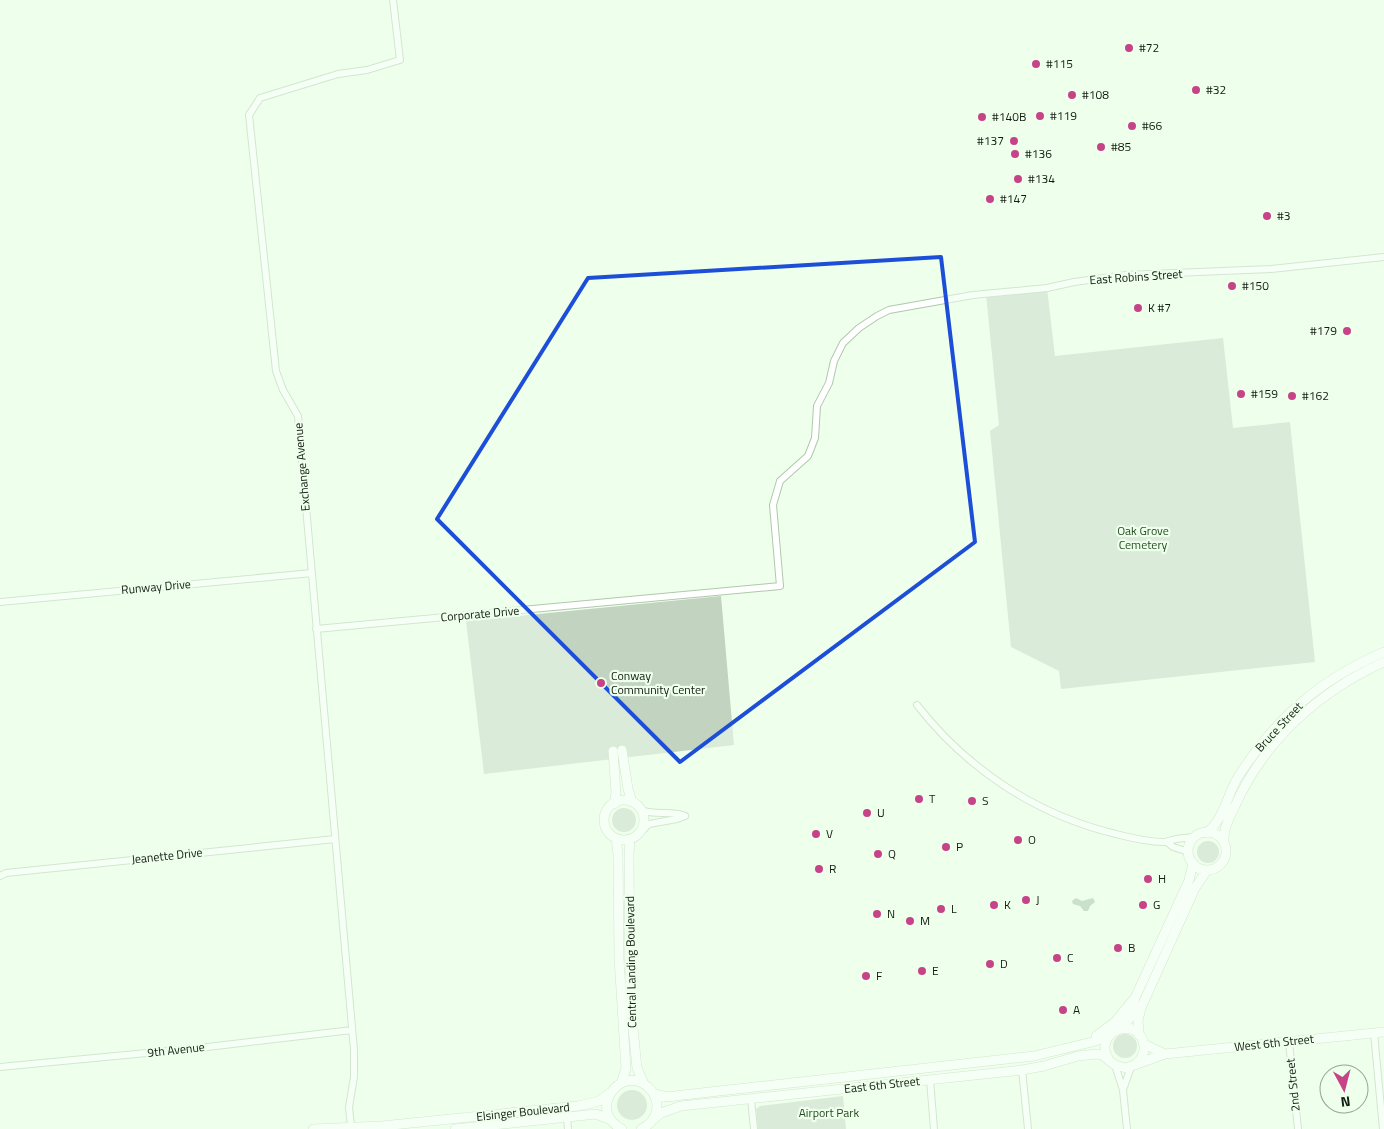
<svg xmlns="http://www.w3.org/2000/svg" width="1384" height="1129" font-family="'Titillium Web',sans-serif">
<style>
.green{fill:#c2d3c0}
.water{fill:#9fba9c}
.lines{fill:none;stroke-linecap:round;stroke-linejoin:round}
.street-casing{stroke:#afc9ac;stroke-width:8}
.secondary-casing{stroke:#afc9ac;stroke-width:10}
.street{stroke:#fff;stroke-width:6}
.secondary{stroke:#fff;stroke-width:9}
.marked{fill:none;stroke:#1d4ed8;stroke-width:4;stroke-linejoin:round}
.poi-dot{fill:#c74387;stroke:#eeffec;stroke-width:2}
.labels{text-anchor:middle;stroke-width:4.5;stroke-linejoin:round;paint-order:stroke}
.poi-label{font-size:12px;fill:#131c12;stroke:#eeffec;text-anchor:start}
.street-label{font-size:12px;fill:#131c12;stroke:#eeffec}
.park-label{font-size:12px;fill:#254c22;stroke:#eeffec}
</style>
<rect width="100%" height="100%" fill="#eeffec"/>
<path class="green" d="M1047,288l8,68 168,-18 10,90 57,-6 25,240 -254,27 -2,-18 -48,-24 -21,-216 9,-6 -13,-131z
M721,596l13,149 -250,29 -18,-153z
M612 820a12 12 0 1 1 24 0a12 12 0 1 1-24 0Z
M1197 852a11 11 0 1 1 22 0a11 11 0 1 1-22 0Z
M1113 1046a12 12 0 1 1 24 0a12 12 0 1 1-24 0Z
M617 1105a15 15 0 1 1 30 0a15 15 0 1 1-30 0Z
M843,1096l3,33h-88l-2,-20 4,-3z"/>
<path class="water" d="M1076,898l6,3 11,-3 2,4 -5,4 -2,5h-4l-4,-5 -7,-2 -1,-3z"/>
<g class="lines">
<defs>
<path id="street" d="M0,602l312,-29
M316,629l464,-43 -7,-81 7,-24 28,-25 7,-18 2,-32 12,-23 5,-22 9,-18 16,-15 18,-12 12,-6 84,-15 74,-7 27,-6 52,-7 145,-6 113,-12
M917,705c50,64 119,110 199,129 15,4 33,8 49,8 5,-1 2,-1 7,-2 7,-2 16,-2 23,-3
M641,810c15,6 30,0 44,6
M640,833l9,-9 28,-5 8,-3
M1167,842l6,5 16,5
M0,876l6,-3 329,-34
M1374,1033l9,96
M1289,1042l9,87
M1115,1065l8,25 4,39
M0,1067l199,-19 153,-18
M1022,1070l6,59
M930,1080l4,49
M1124,1087l7,-20
M751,1099l3,30
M567,1117l1,12
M351,1127l-2,-20 5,-30v-27l-56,-634 -15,-26 -7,-19 -27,-256 11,-17 78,-24 29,-4 33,-10 -7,-60"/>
<path id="secondary" d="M622,750l6,39 4,13
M613,751l3,42 -2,11
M604 820a20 20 0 1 1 40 0a20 20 0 1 1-40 0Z
M1188 851a19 19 0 1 1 38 0a19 19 0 1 1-38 0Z
M1206,833c18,-13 21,-38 32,-56 38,-59 81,-97 146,-125
M616,838l2,17 1,103 7,111 -5,14
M630,839l-1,16 1,143 7,70 7,16
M1224,842c-1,-13 5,-24 11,-36 29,-65 84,-115 149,-144
M1120,1029l10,-11 5,-20 54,-118 4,-17
M1139,1035l-1,-15 3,-12 54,-120 12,-18
M1096,1036l19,-14 18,-22
M1144,1044l21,10
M1109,1060c-18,-29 30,-46 35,-15 1,7 -2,13 -7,18
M654,1094l14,3 15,-2 351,-39 62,-15 16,-8
M654,1119l7,-6 20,-7 341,-36 22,-4 34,-10 19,-2 5,1 13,10 11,3 39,-14 219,-22
M313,1129l69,-3 196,-20 21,-5 11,-8
M455,1129l141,-15 15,6
M622,1129c-36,-18 -1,-66 26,-42 6,5 9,13 9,21 -1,10 -7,17 -16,21"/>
</defs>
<use href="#street" class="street-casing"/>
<use href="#secondary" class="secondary-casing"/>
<use href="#street" class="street"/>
<use href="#secondary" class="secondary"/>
</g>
<path d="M0 0H1384V1129H0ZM941,257l34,285 -295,220 -243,-243 151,-241z" fill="#eeffec" fill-opacity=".55" fill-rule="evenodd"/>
<path class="marked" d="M941,257l34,285 -295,220 -243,-243 151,-241z"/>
<g class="poi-dot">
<circle cx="1129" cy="48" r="5"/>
<circle cx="1036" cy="64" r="5"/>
<circle cx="1196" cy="90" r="5"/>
<circle cx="1072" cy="95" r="5"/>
<circle cx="1040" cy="116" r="5"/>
<circle cx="982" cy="117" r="5"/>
<circle cx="1132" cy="126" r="5"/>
<circle cx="1014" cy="141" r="5"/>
<circle cx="1101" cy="147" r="5"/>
<circle cx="1015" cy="154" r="5"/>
<circle cx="1018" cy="179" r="5"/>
<circle cx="990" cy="199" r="5"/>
<circle cx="1267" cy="216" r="5"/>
<circle cx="1232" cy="286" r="5"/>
<circle cx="1138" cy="308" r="5"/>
<circle cx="1347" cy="331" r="5"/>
<circle cx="1241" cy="394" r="5"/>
<circle cx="1292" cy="396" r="5"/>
<circle cx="601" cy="683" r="5"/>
<circle cx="919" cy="799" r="5"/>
<circle cx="972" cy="801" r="5"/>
<circle cx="867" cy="813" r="5"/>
<circle cx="816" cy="834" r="5"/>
<circle cx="1018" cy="840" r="5"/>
<circle cx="946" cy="847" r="5"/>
<circle cx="878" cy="854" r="5"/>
<circle cx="819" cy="869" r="5"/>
<circle cx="1148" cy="879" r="5"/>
<circle cx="1026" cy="900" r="5"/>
<circle cx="994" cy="905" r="5"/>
<circle cx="1143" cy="905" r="5"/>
<circle cx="941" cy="909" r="5"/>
<circle cx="877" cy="914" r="5"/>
<circle cx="910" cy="921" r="5"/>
<circle cx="1118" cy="948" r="5"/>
<circle cx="1057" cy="958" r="5"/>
<circle cx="990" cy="964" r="5"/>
<circle cx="922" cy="971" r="5"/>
<circle cx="866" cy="976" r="5"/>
<circle cx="1063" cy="1010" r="5"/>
</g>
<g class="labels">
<g class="poi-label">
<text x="1139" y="52">#72</text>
<text x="1046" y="68">#115</text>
<text x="1206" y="94">#32</text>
<text x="1082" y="99">#108</text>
<text x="1050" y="120">#119</text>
<text x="992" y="121">#140B</text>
<text x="1142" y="130">#66</text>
<text x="1004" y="145" text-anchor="end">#137</text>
<text x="1111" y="151">#85</text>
<text x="1025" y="158">#136</text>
<text x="1028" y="183">#134</text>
<text x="1000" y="203">#147</text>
<text x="1277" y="220">#3</text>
<text x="1242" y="290">#150</text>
<text x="1148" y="312">K #7</text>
<text x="1337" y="335" text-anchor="end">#179</text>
<text x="1251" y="398">#159</text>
<text x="1302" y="400">#162</text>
<text x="611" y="680">Conway<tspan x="611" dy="14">Community Center</tspan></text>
<text x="929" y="803">T</text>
<text x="982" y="805">S</text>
<text x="877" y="817">U</text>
<text x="826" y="838">V</text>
<text x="1028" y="844">O</text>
<text x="956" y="851">P</text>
<text x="888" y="858">Q</text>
<text x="829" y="873">R</text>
<text x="1158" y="883">H</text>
<text x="1036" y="904">J</text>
<text x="1004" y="909">K</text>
<text x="1153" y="909">G</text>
<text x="951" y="913">L</text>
<text x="887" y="918">N</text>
<text x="920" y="925">M</text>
<text x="1128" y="952">B</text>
<text x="1067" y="962">C</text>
<text x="1000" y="968">D</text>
<text x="932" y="975">E</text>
<text x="876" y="980">F</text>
<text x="1073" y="1014">A</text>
</g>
<g class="street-label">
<text transform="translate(1136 277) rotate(-4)" y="4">East Robins Street</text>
<text transform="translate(302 467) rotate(-95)" y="4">Exchange Avenue</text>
<text transform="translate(156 587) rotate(-5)" y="4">Runway Drive</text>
<text transform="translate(480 614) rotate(-5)" y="4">Corporate Drive</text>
<text transform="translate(1279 727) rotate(-47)" y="4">Bruce Street</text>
<text transform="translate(167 856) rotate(-6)" y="4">Jeanette Drive</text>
<text transform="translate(631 962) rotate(-91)" y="4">Central Landing Boulevard</text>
<text transform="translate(1274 1043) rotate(-6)" y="4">West 6th Street</text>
<text transform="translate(176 1050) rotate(-6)" y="4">9th Avenue</text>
<text transform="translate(882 1085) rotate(-6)" y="4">East 6th Street</text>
<text transform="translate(1293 1085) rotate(-96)" y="4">2nd Street</text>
<text transform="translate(523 1112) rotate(-6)" y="4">Elsinger Boulevard</text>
</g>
<g class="park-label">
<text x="1143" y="535">Oak Grove<tspan x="1143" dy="14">Cemetery</tspan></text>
<text x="829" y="1117">Airport Park</text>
</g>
</g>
<g transform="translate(1344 1089) rotate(173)"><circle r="24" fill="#eeffec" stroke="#96a495"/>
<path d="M0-4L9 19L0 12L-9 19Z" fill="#c74387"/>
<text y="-8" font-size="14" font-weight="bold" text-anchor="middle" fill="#131c12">N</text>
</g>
</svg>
